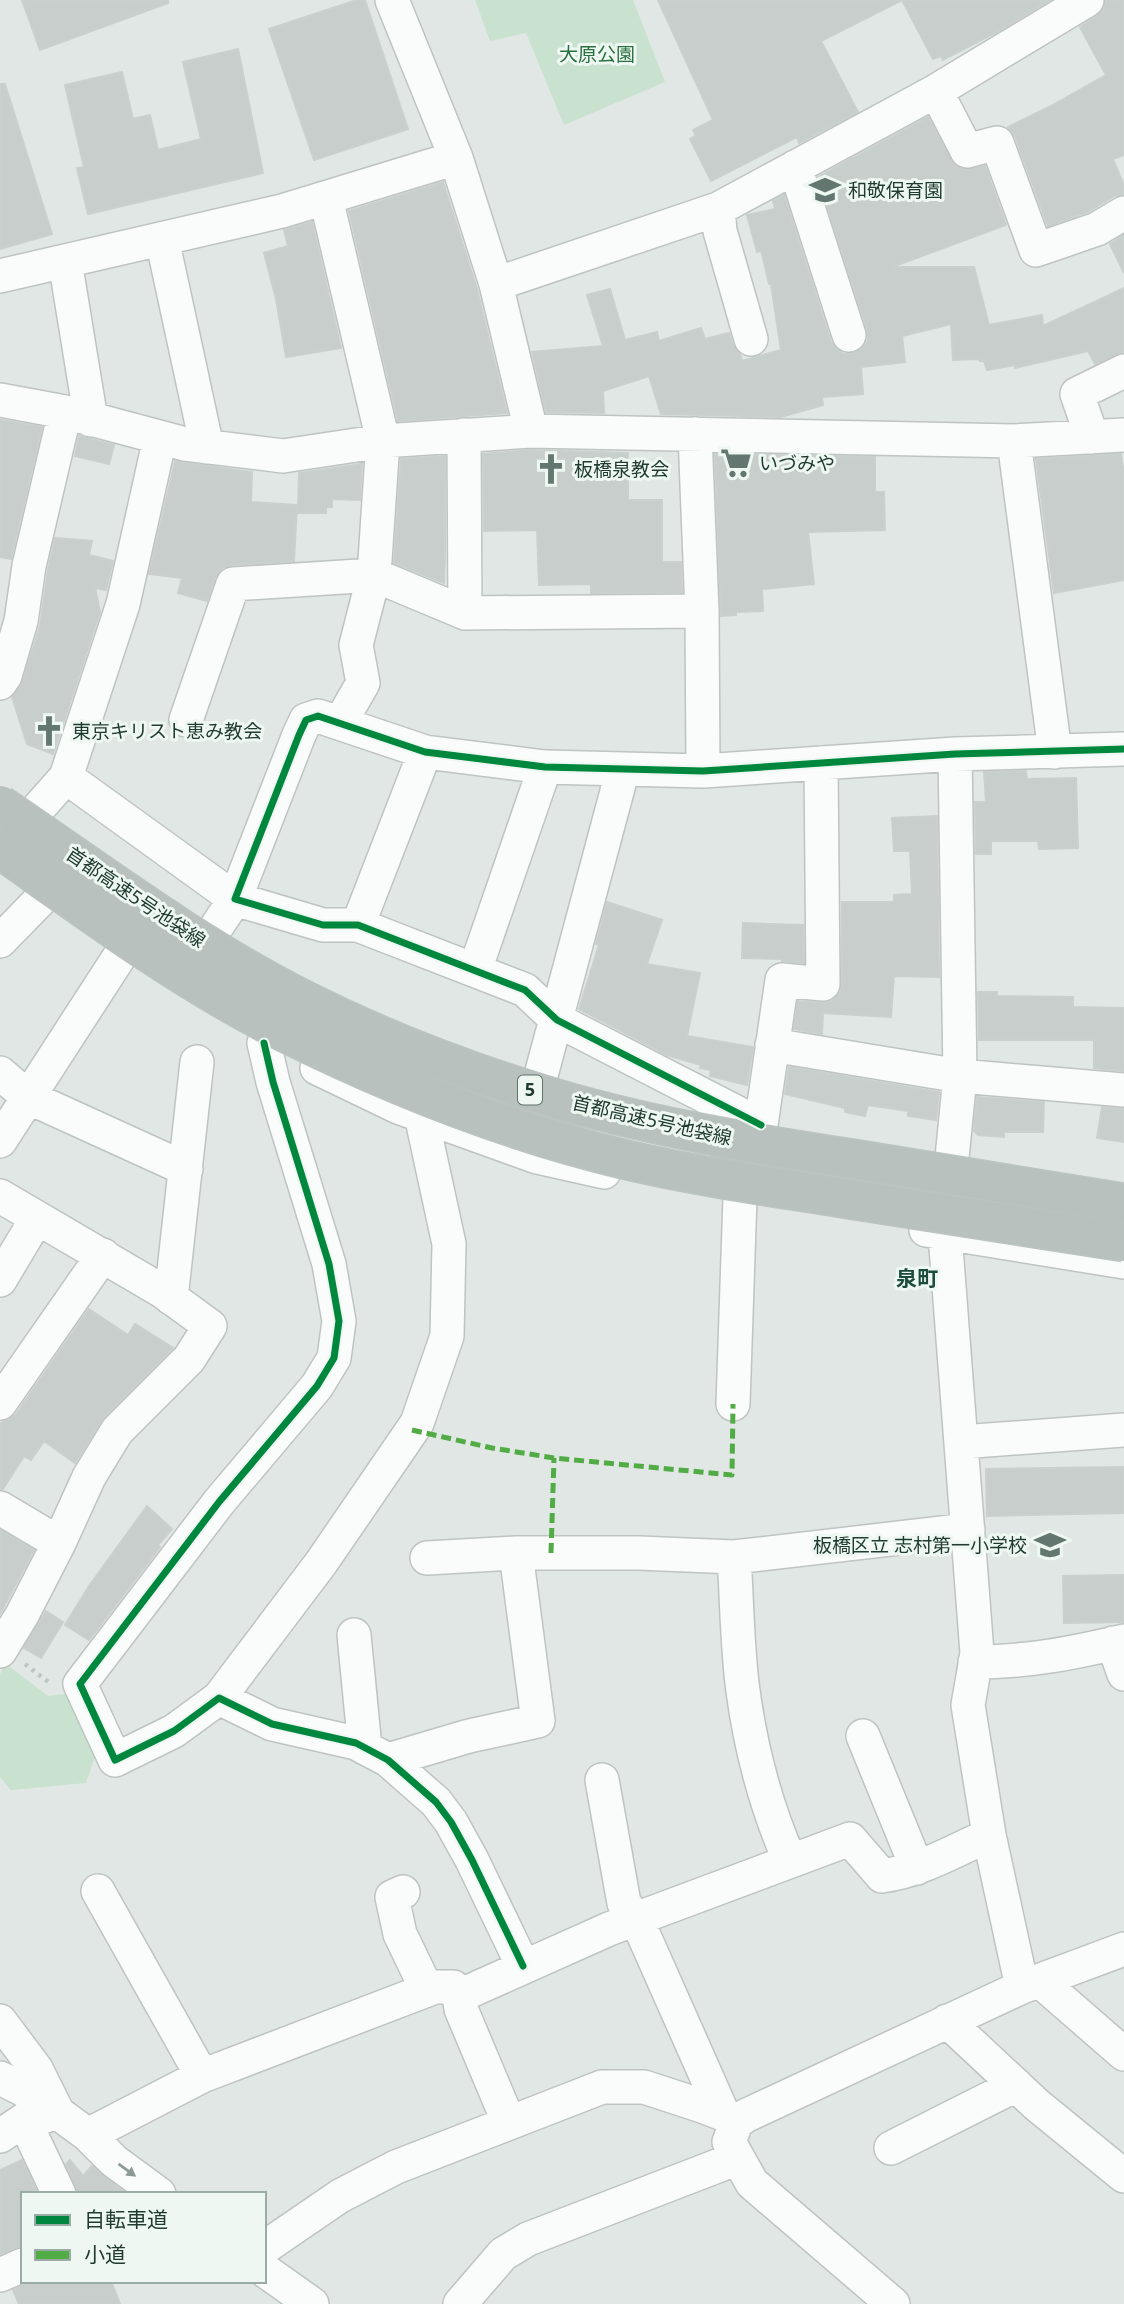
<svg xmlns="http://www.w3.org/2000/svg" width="1124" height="2304" font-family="'Noto Sans','Noto Sans JP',sans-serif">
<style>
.green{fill:#c9e1cf}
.building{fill:#c8cecb;stroke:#c9d0cd;stroke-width:2}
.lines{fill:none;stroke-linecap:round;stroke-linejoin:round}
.minor-casing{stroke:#bec4c1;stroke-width:36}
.path{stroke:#bfc7c5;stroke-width:4.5;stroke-dasharray:3.5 5;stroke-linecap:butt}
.minor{stroke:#fafbfb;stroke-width:33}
.highway-bridge-casing{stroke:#bbc4c1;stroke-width:41;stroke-linecap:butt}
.highway-bridge{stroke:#b9c1bf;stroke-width:38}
.quiet{stroke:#52ac45;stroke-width:5;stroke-dasharray:10 5;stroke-linecap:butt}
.cycleway-casing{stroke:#eef7f2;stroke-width:11}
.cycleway{stroke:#00873e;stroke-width:7}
.oneway{fill:#8c9a96}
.labels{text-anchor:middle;stroke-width:6;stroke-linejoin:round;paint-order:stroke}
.shield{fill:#eef7f2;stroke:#5d736b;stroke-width:2}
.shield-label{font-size:18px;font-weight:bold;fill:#1f3a31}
.park-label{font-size:19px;fill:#297141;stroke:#eef7f2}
.poi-label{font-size:19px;fill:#1f3a31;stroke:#eef7f2;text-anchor:start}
.street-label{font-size:19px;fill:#1f3a31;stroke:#eef7f2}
.neighbourhood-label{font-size:21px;font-weight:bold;fill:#1b4c3d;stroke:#eef7f2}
</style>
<rect width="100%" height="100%" fill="#e1e7e4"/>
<path class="green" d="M475,0h158l32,82 -101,43 -38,-92 -36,8z
M6,1664l42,32 25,-3 25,54 -12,36 -75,7 -11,-13v-103z"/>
<path class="building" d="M22,0h146v3l-128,47z
M357,0h8l43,129 -94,31 -45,-131z
M658,0h244l-81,41 37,71 -59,31 -2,-6 -86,44 -21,-42 6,-3 -3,-6 20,-10z
M902,0h148l-53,32 -54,28 -2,-4 -8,3z
M1106,0h18v155l-11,4 11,27v8l-10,2 -25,15 -41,15 -33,-90 -7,-9 43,-21 55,-31 -26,-48 17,-11 7,-7z
M238,49l25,124 -175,41 -11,-46 7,-1 -19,-82 57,-13 11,47 17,-4 8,35 43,-11 -18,-77z
M0,84h5l47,150 -52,15z
M928,117l27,49 9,4 21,-4 21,59 -114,42h82l15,58 53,-10 1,11 81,-38v64l-29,12 -7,-13 -73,17v-3l-28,5 -3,-9h-4l-1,-2 -26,1 -2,-36 -49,12 3,26 -44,5 2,27 -41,3 1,8 -42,12 -120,-3 -12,-38 -46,15 1,22 -58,-1 -14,-60 71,-6 -16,-51 23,-6 15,51 32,-8 2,9 42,-13 4,11 24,-6 4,12 7,9 2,7 39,-11 -10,-66h-2l-8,-34 -4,2 -10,-37 28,-6 -2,-8 11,-6 47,147 5,7 8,5 10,-1 9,-5 5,-8 -1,-11 -49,-152z
M443,182l34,107 30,124 -109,8 -49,-210z
M312,222l29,126 -55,9 -10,-58 -12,-46 24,-7 -4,-16z
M1124,235v38l-14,-29z
M1,420l41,7 -31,132 -11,-2z
M79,436l35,9 -5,19 -34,-8z
M531,450l97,3v47h34v62h19l1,30 -91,1v-9l-52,1 -2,-55 -53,1 -1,-77z
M715,454l160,3v35h9l1,38 -77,2 6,52 -52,5 1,22 -27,1v3l-15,1z
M1121,454l3,20v106l-70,13 -18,-134z
M445,456v98l-1,29 -50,-20 7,-104z
M175,461l77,11 -1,30 46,3 -3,56 -62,4 -10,3 -7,10 -8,23 -29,-8 4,-15 -33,-4z
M362,464l-2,36 -28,-1v8h-6v6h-28l1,-40z
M55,538l37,3 -3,14 24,6 -7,29 -11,-2 5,24 -47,142 -26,-10 -15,-47 11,-16 17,-55 8,-56z
M1026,771l1,8 49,-1 2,70 -39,1 -1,-8h-47v13h-15l-1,-52h11l-2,-30z
M937,816l2,161 -45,-1 -3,41 -68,-4 -1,21 -28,-5 4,-28 24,2 10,-2 8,-8 2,-9v-82h52v-7l18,-1 -2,-43h-16l-2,-33z
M607,902l55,18 -15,44 53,9 -13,63 66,11 -6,38 -37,-9 1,-6 -11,-2 1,-3 -34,-10 -88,-46 20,-64 -3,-1z
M743,923l60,2 1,38 -22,-2v-2l-40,-1z
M978,992h19v4l76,1v10l51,1v63l-30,-3v-28h-115z
M789,1067l150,25 -3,28 -28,-4v-5l-40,-6 -3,11 -20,-4v-4l-60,-14z
M977,1097l67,5 -1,30h-39v5l-26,-2 -4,-4z
M1102,1107l22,2v33l-27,-4z
M89,1309l39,26 7,-11 38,24 -70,70 -28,45 -31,-22 -13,19 -7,-4 -21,33h-3v-65l16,-10z
M1124,1467v46l-137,3 -1,-47z
M147,1506l25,23 -14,16 2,2 -71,93 -24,-15 24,-39z
M0,1530l34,20 -34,64z
M1124,1575v47l-60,1 -1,-47z
M46,1611l17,11 -22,36 -17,-10z
M22,2160l16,34h-15v52l-23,8v-84z
M70,2160l13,16 9,-10 34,28h-48l-12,-30z
M33,2281h78l9,23h-101l-6,-14z"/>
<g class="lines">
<defs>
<path id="minor" d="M392,0l64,158 40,126 35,147
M936,91l31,60 30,-8 39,107 61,-21 27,-16
M795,167l54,168
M326,198l57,243 -9,134 -18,70 7,38 -23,40
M718,209l2,22 31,108
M162,239l45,208
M65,261l26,159
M0,276l282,-65 174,-53
M496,284l222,-75 218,-118 151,-91
M0,400l65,12 120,32 98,12 100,-15 148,-10 483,10 110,-6
M695,434l7,177 1,160
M464,435l1,178
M1092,437l-15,-43 47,-23
M1014,441l41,311
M0,683l5,-7 16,-55 8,-55 36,-154
M186,720l47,-136 141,-9 91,38 237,-2
M955,754l5,322 -8,82 -10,37 35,458 -9,52 21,130 33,152
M821,763l2,221 -41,-4 -21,145 -204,-105 -32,-30 -167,-65h-35l-88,-26 64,-164 7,-15 12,-4 107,36 120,15 158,4 252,-17 169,-5
M66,777l169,122 -20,30
M35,812l31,-35 57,-173 37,-166
M358,925l67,-173
M0,941l45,-46
M475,970l70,-203
M264,1043l9,39 56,182 10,57 -5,37 -17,28 -98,116 -139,182 35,76 59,-29 45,-33 102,-135 96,-140 30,-87 2,-92 -28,-129
M772,1045l188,31 164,14
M317,1068l81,39 139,50 67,15
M0,1073l28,24 158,72
M540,1079l83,-310
M0,1141l123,-190
M0,1196l162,95 48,35 -21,33 -72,72 -28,46 -30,66 -37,72 -22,36
M926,1230l198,32
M0,1280l37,-62
M171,1298l26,-236
M0,1403l103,-148
M733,1404l7,-207
M961,1442l163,-12
M0,1508l59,35
M734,1557c3,44 3,90 9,134 8,59 23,116 47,170
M427,1558l89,-5h123l95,4 234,-27
M354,1635l11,113
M1113,1643l11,31
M975,1662c54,0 97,-9 149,-21
M219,1698l53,26 84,19 32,17 48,42 15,20 21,38 51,106
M863,1736l54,132
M388,1760l81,-24 69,-15 -22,-168
M602,1780l22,123 13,17 86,194
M98,1891l104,185
M403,1892l-11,5 8,37 27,56
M1040,1981l84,73
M459,1996l2,13 48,114
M0,2021l36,48 21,42
M947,2021l90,84 87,71
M0,2078l22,11 36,24 30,22 26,26 45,33
M24,2120l35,74
M88,2135l114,-59 233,-89h18l6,9 150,-67 241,-90 32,37c38,-5 72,-25 107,-41
M0,2136l24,-16 22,-4
M891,2148l125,-63
M264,2248l76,-52 56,-29 206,-80h42l58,19 21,8 13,9
M264,2270l48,34
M0,2275l23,-10
M460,2304l43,-50 25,-15 210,-81
M893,2304l-141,-121 -23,-41 7,-19 9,-7 277,-129 102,-38"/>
</defs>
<use href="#minor" class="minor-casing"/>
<path class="path" d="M25,1664l26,20"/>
<use href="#minor" class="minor"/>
<defs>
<path id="highway-bridge" d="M0,805c99,67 195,140 302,194 77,39 160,71 242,96 101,31 206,48 310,64 90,14 180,29 270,44
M0,849c91,64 181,131 280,181 108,54 229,102 347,130 73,17 147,27 221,39 92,14 184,29 276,43"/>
</defs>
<use href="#highway-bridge" class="highway-bridge-casing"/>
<use href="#highway-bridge" class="highway-bridge"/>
<path class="quiet" d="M412,1430l80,18 62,10 178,17 1,-71
M551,1553l3,-95"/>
<defs>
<path id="cycleway" d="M264,1043l9,39 56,182 10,57 -5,37 -17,28 -98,116 -139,182 35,76 59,-29 45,-33 53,26 84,19 32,17 48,42 15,20 21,38 51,106
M761,1125l-204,-105 -32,-30 -167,-65h-35l-88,-26 64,-164 7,-15 12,-4 107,36 120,15 158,4 252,-17 169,-5"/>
</defs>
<use href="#cycleway" class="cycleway-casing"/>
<use href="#cycleway" class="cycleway"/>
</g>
<defs><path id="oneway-solid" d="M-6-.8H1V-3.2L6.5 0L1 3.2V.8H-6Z" transform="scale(1.75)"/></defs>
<use class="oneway" href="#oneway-solid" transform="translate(127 2170) rotate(36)"/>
<defs>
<symbol id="school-bare" viewBox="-9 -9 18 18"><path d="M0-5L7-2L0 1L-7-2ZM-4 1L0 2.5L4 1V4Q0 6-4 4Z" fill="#637770" stroke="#eef7f2" stroke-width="2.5" paint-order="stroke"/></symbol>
<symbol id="supermarket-bare" viewBox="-9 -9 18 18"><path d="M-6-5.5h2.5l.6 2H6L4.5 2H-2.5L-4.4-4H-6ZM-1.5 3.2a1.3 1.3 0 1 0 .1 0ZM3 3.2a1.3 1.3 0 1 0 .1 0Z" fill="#637770" stroke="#eef7f2" stroke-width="2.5" paint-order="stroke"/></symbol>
<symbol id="church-bare" viewBox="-9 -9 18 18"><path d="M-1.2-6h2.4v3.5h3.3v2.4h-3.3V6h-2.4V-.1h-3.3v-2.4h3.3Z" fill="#637770" stroke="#eef7f2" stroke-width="2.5" paint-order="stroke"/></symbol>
</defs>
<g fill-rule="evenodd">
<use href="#school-bare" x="803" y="168" width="44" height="44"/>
<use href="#supermarket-bare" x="714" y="441" width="44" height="44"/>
<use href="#church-bare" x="529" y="447" width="44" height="44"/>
<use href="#church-bare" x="27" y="709" width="44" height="44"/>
<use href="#school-bare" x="1028" y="1523" width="44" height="44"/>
</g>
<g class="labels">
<rect class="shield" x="518" y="1075.5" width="24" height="29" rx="5"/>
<g class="shield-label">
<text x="530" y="1096">5</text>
</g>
<g class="park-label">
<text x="597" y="61">大原公園</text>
</g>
<g class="poi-label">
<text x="848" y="197">和敬保育園</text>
<text x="759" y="470">いづみや</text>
<text x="574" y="476">板橋泉教会</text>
<text x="72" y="738">東京キリスト恵み教会</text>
<text x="1027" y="1552" text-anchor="end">板橋区立 志村第一小学校</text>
</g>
<g class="street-label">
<text transform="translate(136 897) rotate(34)" y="7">首都高速5号池袋線</text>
<text transform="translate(652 1120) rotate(13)" y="7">首都高速5号池袋線</text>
</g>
<g class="neighbourhood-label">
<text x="917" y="1286">泉町</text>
</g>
</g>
<rect x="21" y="2192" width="245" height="91" fill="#eef7f2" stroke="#9baba5" stroke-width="2"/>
<rect x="35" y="2215" width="35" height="10" fill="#00873e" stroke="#9baba5" stroke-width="2"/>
<text x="84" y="2227" font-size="21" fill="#1f3a31">自転車道</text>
<rect x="35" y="2250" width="35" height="10" fill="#52ac45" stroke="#9baba5" stroke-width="2"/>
<text x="84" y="2262" font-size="21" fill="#1f3a31">小道</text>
</svg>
